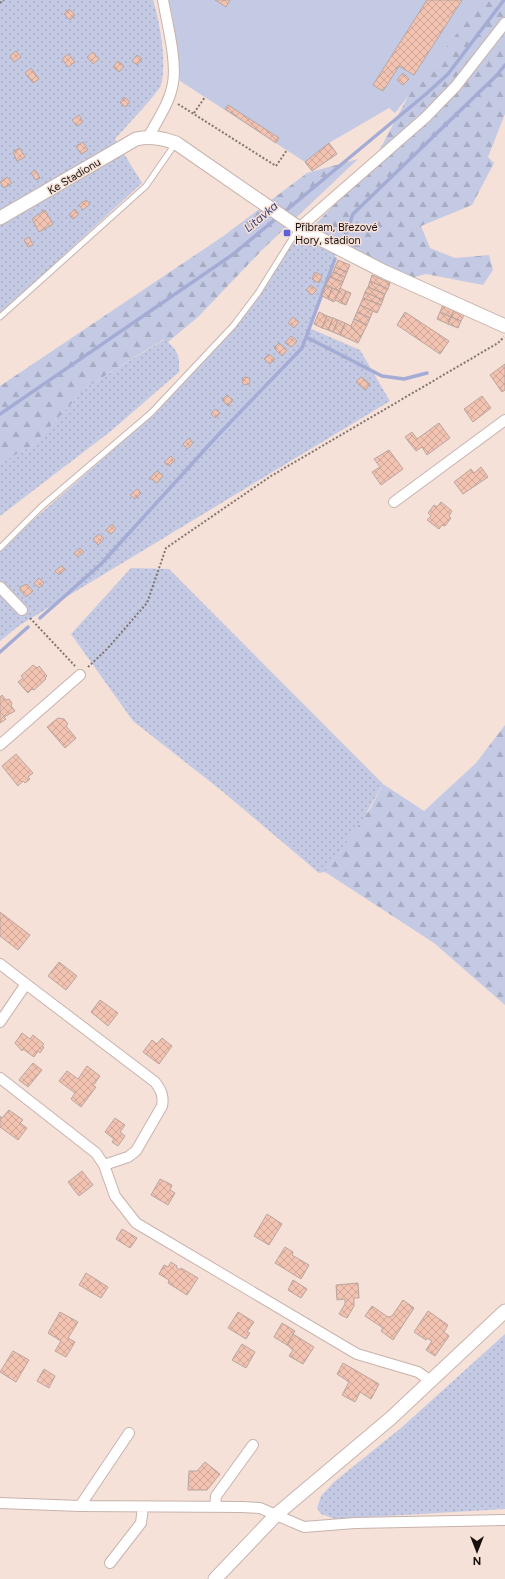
<svg xmlns="http://www.w3.org/2000/svg" width="505" height="1579" font-family="Figtree,sans-serif">
<style>
.grass{fill:url(#grass-dots)}
.forest{fill:url(#forest-firs)}
.pitch{fill:#c4cae4}
.lines{fill:none;stroke-linecap:round;stroke-linejoin:round}
.stream{stroke:#a4acd5;stroke-width:3.5}
.building{fill:url(#building-cross-hatch);stroke:#b9a59e}
.service-casing{stroke:#c8b3ac;stroke-width:7}
.minor-casing{stroke:#c8b3ac;stroke-width:12}
.tertiary-casing{stroke:#c8b3ac;stroke-width:15}
.path{stroke:#82746f;stroke-width:2;stroke-dasharray:2 2;stroke-linecap:butt}
.service{stroke:#fff;stroke-width:5}
.minor{stroke:#fff;stroke-width:10}
.tertiary{stroke:#fff;stroke-width:13}
.poi-dot{fill:#5b61d9;stroke:#f6e1d9;stroke-width:1.5}
.labels{text-anchor:middle;stroke-width:3;stroke-linejoin:round;paint-order:stroke}
.street-label{font-size:11px;fill:#18110e;stroke:#f6e1d9}
.poi-label{font-size:11px;fill:#18110e;stroke:#f6e1d9;text-anchor:start}
.water-label{font-size:12px;font-style:italic;fill:#3d447a;stroke:#f6e1d9}
</style>
<defs>
<pattern id="grass-dots" width="8" height="8" patternUnits="userSpaceOnUse"><rect width="8" height="8" fill="#c4cae4"/><path d="M2 2h.1M6 6h.1" fill="none" stroke="#a8acc2" stroke-width="1.8" stroke-linecap="round"/></pattern>
<pattern id="forest-firs" width="22" height="20" patternUnits="userSpaceOnUse"><rect width="22" height="20" fill="#c4cae4"/><path d="M5 1l3.5 6h-7zM16 11l3.5 6h-7z" fill="#a8acc2"/></pattern>
<pattern id="building-cross-hatch" width="8" height="8" patternUnits="userSpaceOnUse"><rect width="8" height="8" fill="#f3c3b2"/><path d="M0 0l8 8M0 8l8-8" fill="none" stroke="#d0a698"/></pattern>
</defs>
<rect width="100%" height="100%" fill="#f6e1d9"/>
<path class="grass" d="M0,0h153c7,22 14,63 8,85 -2,7 -39,46 -46,54l27,44 -142,131z
M302,234l35,17 -28,77 51,22 30,51 -370,224 -20,16v-92l153,-134 88,-94 37,-61z
M165,339c12,12 15,14 14,33l-68,59 -111,85v-53l32,-17 55,-59z
M131,568l38,1 214,215 -24,42 -34,46 -6,1 -97,-82 -89,-70 -62,-87z
M505,1334v175l-170,10 -14,-5 -4,-6 4,-12 13,-14 67,-54z"/>
<path class="forest" d="M474,0h31v114l-17,43 6,6 -22,42 -51,21 9,22 25,10 34,-3 4,15 -10,15 -57,-11 -22,6 -97,-47 63,-65 60,-113z
M358,159l-96,91 -64,67 -30,25 -4,-3 -77,48 -55,59 -32,17v-77l222,-149 85,-64z
M505,725v280l-71,-62 -109,-71 45,-63 13,-25 41,27 52,-48z"/>
<path class="pitch" d="M168,0h315l-88,113 -6,-5 -60,35 8,11 -25,17 -7,-9 -125,-81 -8,-67z"/>
<g class="lines">
<path class="stream" d="M283,213l143,-119 22,-20 56,-74
M344,239l9,-25 143,-138 9,-11
M306,337l76,39 22,3 23,-6
M0,414l232,-159 46,-38
M40,618l61,-54 118,-130 83,-86 33,-89
M0,652l28,-25"/>
</g>
<path class="building" d="M215,0h15l-4,7z
M427,0h35l-48,75 -15,-9 -16,25 -10,-6z
M69,9l6,6 -5,5 -6,-6z
M16,51l5,6 -7,5 -4,-6z
M93,52l6,7 -6,5 -6,-7z
M68,54l7,8 -7,5 -6,-8z
M137,55l5,4 -5,6 -5,-4z
M118,61l6,5 -5,6 -6,-5z
M31,68l8,11 -6,4 -8,-10z
M403,73l6,6 -6,6 -6,-5z
M124,97l6,5 -4,5 -6,-4z
M228,105l51,33 -3,5 -51,-34z
M79,115l4,7 -6,4 -5,-6z
M83,142l5,8 -7,4 -5,-8z
M329,143l8,11 -25,17 -7,-9z
M20,148l5,9 -8,4 -4,-9z
M35,170l5,8 -4,2 -5,-7z
M7,177l5,6 -8,5 -4,-6z
M86,200l4,4 -7,6 -4,-5z
M75,209l4,5 -6,5 -4,-4z
M45,210l8,14 -14,8 -7,-13z
M29,237l4,8 -5,2 -4,-7z
M338,260l12,5 -3,7 -12,-5z
M335,267l12,5 -2,5 -12,-5z
M315,272l7,4 -3,7 -7,-4z
M333,272l12,5 -2,5 -13,-5z
M372,275l18,8 -2,6 -18,-8z
M330,277l13,5 -4,9 -13,-6z
M370,281l18,8 -3,5 -17,-7z
M311,285l6,5 -5,5 -6,-5z
M326,285l6,3 -4,11 -6,-3z
M368,287l17,7 -2,6 -18,-8z
M332,288l7,3 -5,11 -6,-3z
M340,288l6,3 -5,12 -6,-3z
M346,291l5,2 -5,12 -5,-2z
M365,292l18,8 -2,5 -18,-7z
M363,298l18,7 -4,8 -17,-8z
M360,305l13,6 -3,7 -13,-6z
M443,305l11,5 -3,7 -11,-5z
M454,310l10,5 -3,6 -10,-4z
M319,312l8,4 -5,12 -8,-4z
M357,312l13,6 -3,7 -13,-6z
M405,312l44,29 -9,13 -43,-29z
M440,312l11,5 -3,7 -11,-5z
M327,316l6,2 -5,12 -6,-2z
M293,317l6,5 -5,6 -6,-5z
M451,317l10,4 -3,7 -10,-4z
M333,318l5,2 -5,12 -5,-2z
M354,319l13,6 -6,12 -10,-11z
M338,320l7,3 -5,12 -7,-3z
M345,323l6,3 10,11 -3,6 -18,-8z
M291,336l6,5 -5,6 -7,-4z
M279,343l8,7 -5,6 -8,-8z
M269,354l6,5 -5,5 -6,-5z
M505,364v26l-3,2 -12,-17z
M242 381a4 4 0 1 1 8 0a4 4 0 1 1-8 0Z
M361,377l9,7 -5,6 -9,-8z
M227,395l6,5 -5,6 -6,-6z
M482,396l9,12 -18,14 -9,-13z
M215,409l5,4 -5,5 -4,-4z
M439,423l11,15 -23,17 -5,-8 -6,4 -11,-14 7,-5 5,7z
M189,438l4,5 -6,6 -4,-5z
M389,450l14,19 -22,16 -9,-13 8,-5 -6,-8z
M171,456l4,4 -6,6 -5,-4z
M481,467l7,10 -25,17 -9,-12 17,-13 3,4z
M157,471l6,5 -6,7 -5,-4h-3z
M137,489l4,4 -6,6 -5,-4z
M441,502l11,9 -3,5 2,2 -6,8 -3,-1 -3,4 -12,-9 4,-4 -3,-3 6,-8 3,2z
M112,524l4,5 -5,5 -5,-4z
M99,534l5,5 -6,6 -5,-6z
M80,548l4,4 -6,5 -4,-4z
M61,566l4,3 -6,6 -4,-4z
M39,578l5,5 -5,5 -5,-5z
M27,584l6,7 -7,6 -6,-7v-3z
M33,665l4,3 2,-2 8,10 -2,2 1,1 -12,11 -2,-1 -4,4 -10,-11 5,-4 -2,-2z
M2,695l4,5 3,-1 3,4 -1,3 4,5 -11,6 2,2 -6,4v-26z
M58,718l6,1 4,5 -2,2 10,12 -11,10 -18,-21z
M16,754l17,19 -5,4 2,2 -5,4 -2,-2 -5,5 -16,-20z
M0,912l30,23 -12,15 -18,-14z
M59,962l18,14 -11,14 -18,-14z
M100,1000l18,13 -10,13 -17,-14z
M22,1033l8,6 3,-4 11,9 -2,2 2,1 -4,6 -2,-2 -4,6 -11,-8 -1,2 -7,-8z
M162,1038l10,8 -13,18 -16,-12 9,-12 5,4z
M33,1063l9,7 -14,17 -9,-7z
M87,1066l13,10 -7,10 3,1 -15,20 -10,-8 4,-6 -16,-12 8,-10 11,8z
M9,1110l14,10 -3,3 7,5 -9,12 -18,-13v-11l2,2z
M115,1118l10,7 -5,7 5,4 -7,10 -6,-4 2,-3 -9,-7z
M82,1171l11,14 -14,11 -11,-14z
M160,1179l12,6 -2,5 5,3 -7,12 -17,-10z
M267,1214l15,10 -13,21 -15,-9z
M122,1229l15,9 -7,10 -14,-9z
M285,1247l8,5 -1,3 17,10 -8,14 -26,-16z
M171,1262l6,4 -1,1 4,3 1,-2 17,10 -11,17 -19,-12 1,-3 -10,-6 5,-9 4,2z
M86,1273l22,14 -7,11 -22,-13z
M293,1280l14,9 -6,9 -13,-8z
M358,1283l1,15h-5v8l-7,12 -8,-4 6,-10v-5l-8,1 -1,-15z
M403,1300l11,8 -21,32 -12,-9 2,-3 -18,-12 7,-10 16,11 4,-1z
M428,1311l20,14 -4,7 5,4 -14,20 -9,-6 6,-9 -5,-3 -1,2 -12,-8z
M60,1312l18,10 -10,16 7,4 -9,15 -11,-6 6,-10 -13,-8z
M238,1312l16,10 -7,10 3,1 -4,6 -18,-11z
M282,1323l13,8 -8,14 -13,-8z
M293,1334l21,13 -11,17 -14,-8 4,-6 -6,-5z
M242,1344l13,8 -9,16 -14,-8z
M13,1351l16,9 -13,22 -16,-10z
M343,1363l36,21 -8,15 -11,-7 -5,10 -13,-7 7,-13 -12,-8z
M44,1369l11,7 -6,12 -12,-7z
M205,1462l15,12 -13,16h-19l1,-19h8z"/>
<g class="lines">
<defs>
<path id="service" d="M0,317l146,-131 29,-42
M0,548l42,-42 109,-93 82,-87 25,-33 40,-64"/>
<path id="minor" d="M149,136c9,-17 21,-34 24,-53 4,-22 -6,-60 -10,-83
M299,228l127,-111 30,-31 49,-63
M394,502l111,-82
M0,587l22,23
M0,745l80,-70
M0,964l26,20
M0,1022l26,-38 129,98c6,8 9,14 7,24l-26,45 -8,6 -24,8
M0,1078l96,75 8,12 11,31 21,27 221,131 61,18 13,9
M0,1503l80,3 162,1 18,1 44,19 51,-4 150,-3
M80,1506l49,-73
M215,1507l1,-11 37,-51
M110,1563l31,-40 2,-16"/>
<path id="tertiary" d="M0,218l136,-79c15,-3 25,-1 40,4l123,85 86,44 120,54
M215,1579l62,-65 114,-96 114,-107"/>
</defs>
<use href="#service" class="service-casing"/>
<use href="#minor" class="minor-casing"/>
<use href="#tertiary" class="tertiary-casing"/>
<path class="path" d="M0,3l4,-3
M178,104l98,62 11,-16
M194,113l11,-16
M30,618l45,48
M88,667l19,-18 40,-46 19,-55 105,-72 227,-133 6,-6"/>
<use href="#service" class="service"/>
<use href="#minor" class="minor"/>
<use href="#tertiary" class="tertiary"/>
</g>
<rect class="poi-dot" x="283" y="229" width="8" height="8" rx="2"/>
<g class="labels">
<g class="street-label">
<text transform="translate(74 176) rotate(-31)" y="4">Ke Stadionu</text>
</g>
<g class="poi-label">
<text x="295" y="231">Příbram, Březové<tspan x="295" dy="13">Hory, stadion</tspan></text>
</g>
<g class="water-label">
<text transform="translate(261 217) rotate(-40)" y="4">Litavka</text>
</g>
</g>
<g transform="translate(477 1551) rotate(180)" stroke="#f6e1d9" stroke-width="3" paint-order="stroke">
<path d="M0-3L7 15L0 10L-7 15Z" fill="#18110e"/>
<text y="-6" font-size="11" font-weight="bold" text-anchor="middle" fill="#18110e">N</text>
</g>
</svg>
